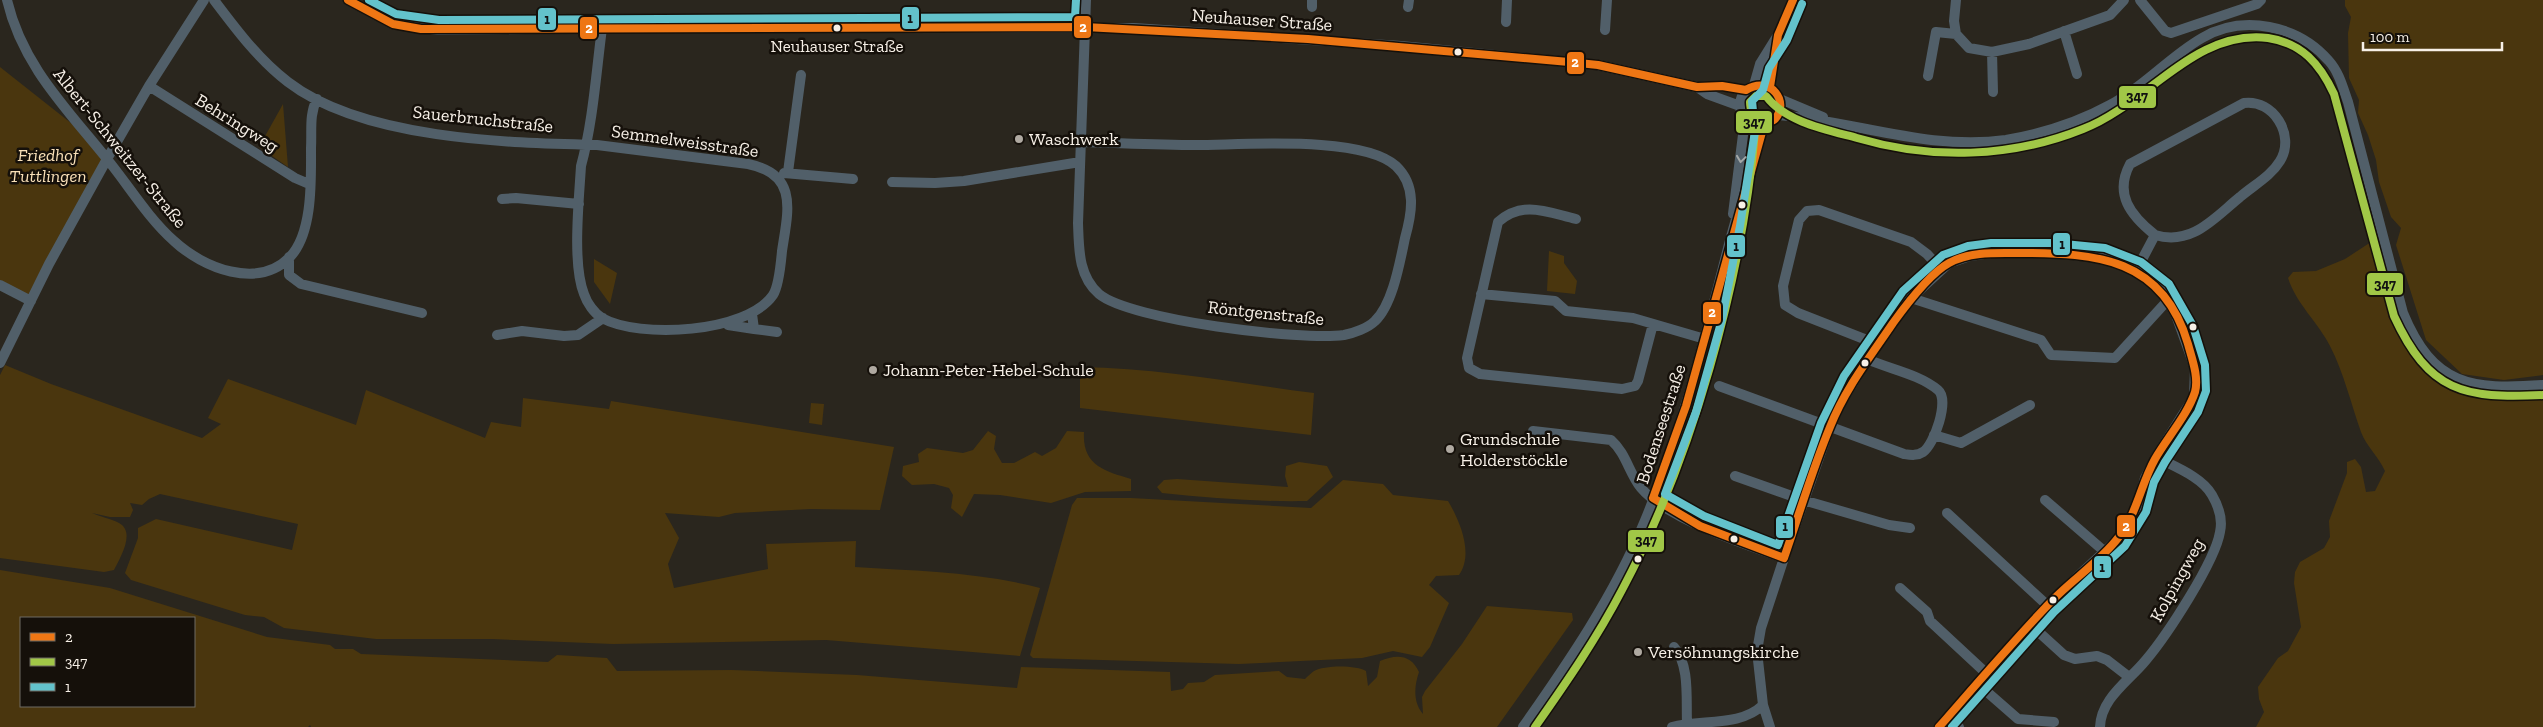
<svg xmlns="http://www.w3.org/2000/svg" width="2543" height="727" font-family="'Zilla Slab',serif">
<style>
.green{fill:#4a360e;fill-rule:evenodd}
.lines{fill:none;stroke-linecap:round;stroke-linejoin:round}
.minor{stroke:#515f69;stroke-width:10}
.bus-1-casing{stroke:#15100a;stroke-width:11}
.bus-2-casing{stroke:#15100a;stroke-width:11}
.bus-3-casing{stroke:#15100a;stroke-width:11}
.bus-1{stroke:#ee7614;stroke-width:8}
.bus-2{stroke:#a1c747;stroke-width:8}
.bus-3{stroke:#63c2cb;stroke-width:8}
.oneway{stroke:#a4a8a8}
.bus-dot{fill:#f7f0e7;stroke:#15100a;stroke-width:2}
.poi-dot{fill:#afa9a1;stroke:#15100a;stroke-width:2}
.labels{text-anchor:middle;stroke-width:5;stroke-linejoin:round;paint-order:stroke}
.bus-label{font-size:17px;fill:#f7f0e7;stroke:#15100a}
.street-label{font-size:18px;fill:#f7f0e7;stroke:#15100a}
.poi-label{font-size:18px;fill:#f7f0e7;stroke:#15100a;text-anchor:start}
.park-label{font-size:18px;font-style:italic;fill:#f9e0b8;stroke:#15100a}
.line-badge{stroke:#15100a;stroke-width:2}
.badge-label{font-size:14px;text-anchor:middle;font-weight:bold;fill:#fff}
.pale-badge-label{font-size:14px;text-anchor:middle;font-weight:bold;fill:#111}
</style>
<rect width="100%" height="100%" fill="#2a261e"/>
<path class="green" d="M2345,0h198v375l-39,5 -42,-6 -36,-34 -30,-95 5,-17 -10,-11 -12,-35 -3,-22 -8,-25 -10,-22 1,-13 -10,-22 -1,-45 3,-16 -6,-11z
M0,67l81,64 24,28 -76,139 -29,-14z
M283,104l5,63 -29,-20z
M2371,242l12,5 11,78 28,41 34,25 51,5 36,-4v335h-287l8,-15 -5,-13 -1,-12 20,-29 10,-7 13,-24 -7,-44 1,-11 5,-10 24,-14 6,-11 -1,-16 18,-48v-11l8,-3 6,8 5,25 9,-1 10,-20c-6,-14 -19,-25 -24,-39 -10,-28 -17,-59 -31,-86 -12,-24 -33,-41 -42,-68l5,-6 23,-1 29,-12z
M1549,251l15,5v7l13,18 -2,13 -28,-3z
M594,259l23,14 -7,31 -16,-22z
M5,365l46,19 151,54 19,-14 -13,-6 20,-39 128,46 10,-35 119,48 6,-16 30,5 2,-29 86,11 2,-8 283,46 -14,63 -69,-1 -76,4 -16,4 -54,-4 14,25 -11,26 6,24 94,-19 -2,-25 90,-3 -1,26c62,4 125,5 185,21l-20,68 -194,-16 -213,4 -121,-5h-116l-92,-11 -20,-11 -19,-2 -114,-35 -6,-7 13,-35v-10l18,-9 136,31 6,-26 -138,-30 -11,5 -7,6 -12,-2 3,7 -3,7h-20l-18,-4c8,4 18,5 27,10 17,9 1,35 -5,47l-10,2 -104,-14v-183z
M1080,367c78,1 157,16 234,26l-3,42 -231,-27z
M811,403l13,1 -2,21 -13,-2z
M988,431l8,5 -2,13 8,14h12l21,-11 7,4 14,-8 11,-17 17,1c-2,33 20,39 47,47v12l-46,1 -34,11 -51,-8 -26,-1 -12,23 -11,-9 2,-13 -4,-7 -15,-4 -22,1 -10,-9 1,-10 16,-4 -1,-8 9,-6 36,5 10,-3z
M1299,462l28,4 6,11 -26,24c-49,1 -97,-3 -145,-8l-5,-6 7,-7 13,-1 111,8 -3,-11 1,-10z
M1343,480l40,4 10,11 55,6c12,20 26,53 11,74l-23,1 -7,9 20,18 -19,44 -8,10 -29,-6 -31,7 -123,6 -206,-6 -3,-3 42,-150 5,-7h54l180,10z
M0,570l110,18 157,49 63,8 5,4h18l8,5 187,8 9,-7 50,3 10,13 115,-1 125,5 160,13 4,-21 149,5 1,19 12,-2 5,-6 16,-1 11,-7 64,-4 8,6 18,2c3,-3 6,-6 9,-8 10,-6 43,-6 52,0l2,15 9,-9 3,-16c16,-7 31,-7 39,11 -5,15 -6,30 4,42l-1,-17 3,-6 37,-47 25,-38 85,7 1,7 -76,107h-1186l-1,-2 -2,2h-308zM194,618v88h-173v-88z"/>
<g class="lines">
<path class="minor" d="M7,0c15,65 60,109 100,159 22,27 41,59 67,82 29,27 84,49 116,16 23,-24 21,-77 21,-109 1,-17 -2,-34 6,-49
M214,0c22,29 44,59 74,82 74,57 219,61 309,63l151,19c51,10 40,47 34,87 -1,11 -3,35 -9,44 -26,38 -134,44 -171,23 -8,-5 -15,-15 -18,-24 -12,-30 -5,-94 -3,-128 12,-44 15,-92 21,-138
M348,0l45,24 45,6 164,-2h532l267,18 168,16 29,3 99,22 10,7 33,12
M1956,0l-2,21 2,13 13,14 23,4 37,-8 81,-29 14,-15
M2140,0l25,31 6,2 86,-29 4,-4
M1312,7v-7
M1408,7l1,-7
M1506,22l1,-22
M1605,30l2,-30
M2064,31l13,43
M1992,52l1,40
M1928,76l8,-44 20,2
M1740 105a20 20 0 1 1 40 0a20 20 0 1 1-40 0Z
M1754,85l6,-21 18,-29 15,-35
M149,86l146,92 14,6
M1697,87l25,-1 24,4
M1770,87l6,-44
M1780,99l43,18
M1778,115c77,6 150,36 228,25 35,-6 73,-18 104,-35 34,-18 59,-48 92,-67 41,-24 96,-13 127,23 10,11 14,27 19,41l55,211c30,73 68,77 140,72
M1081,142c39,1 77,3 115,3 47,0 166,-10 200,21 21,20 16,47 9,72 -5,23 -12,66 -30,83 -7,7 -21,12 -31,14 -43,6 -214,-15 -245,-41 -21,-18 -20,-46 -21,-71l8,-223
M788,172l13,-97
M784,173l69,6
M892,182l43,1 29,-2 116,-19
M502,199l14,-1 63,6
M1733,214l12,-95
M1576,219c-29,-7 -53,-19 -78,3l-31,136 2,10 11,6 142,15 13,-3 3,-5 15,-57
M289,257v18l12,9 121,29
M2136,271l19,-36c37,11 59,-17 85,-38 14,-12 31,-21 40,-36 16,-26 -7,-62 -36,-58l-114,61c-16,30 0,51 25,71
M0,285l31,16
M1481,294l74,7 11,10 67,7 72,21
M1911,298l130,42 10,15 64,3 53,-58
M752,314l2,15 23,3
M728,325l26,4
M497,335l25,-4 42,5 14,-1 25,-17
M1877,344l-79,-31 -13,-8 -2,-19 16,-66 8,-9 12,-1 92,32 16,12 14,15
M0,363l49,-99 58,-105 42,-73 55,-86
M1719,386l185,68c7,1 13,2 19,-2 11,-7 27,-52 15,-62 -19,-16 -49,-21 -71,-31
M1533,431l78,9c15,13 18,33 30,48 25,30 105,57 143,70
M1934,435l27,8 69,-38
M1735,476l68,24 86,25 21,3
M2045,500l59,51
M1947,513l100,92
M1900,588l27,24 3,9 56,52
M2031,625l33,30 11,4 22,-3 10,4 22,17
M1674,647c16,18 12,52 13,76
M1978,684l40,35 36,3
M1948,718l11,9
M1523,727c45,-64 91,-131 121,-204 37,-89 59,-178 83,-271 11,-43 25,-85 37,-127
M1672,727c30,-8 68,0 91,-22
M1770,727l-7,-22 -6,-54 4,-23 23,-70 46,-132 12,-25 35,-57 34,-46 38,-35 21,-7 21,-3h63l50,5 21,7 19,11 18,15 14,24 19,53 -1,29 -38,60 -11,21 -8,30 -20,32 -70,65 -108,122
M2100,727c1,-29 29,-46 46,-67 21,-25 69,-98 74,-128 3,-13 -1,-25 -8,-37 -10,-18 -37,-28 -56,-38"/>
<defs>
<path id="bus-1" d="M348,0l45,24 28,5 664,-2 223,12 261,23 29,3 99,22 25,-1 24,4c25,-15 44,12 29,29 -2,2 -8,4 -11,6
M1770,87l8,-52 15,-35
M1653,498l33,-92 78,-281
M1653,498l47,28 84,32
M1784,558c15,-43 28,-88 46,-131 15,-38 40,-70 63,-104 13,-18 36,-49 56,-60 21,-12 49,-10 71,-10 77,0 143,5 168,91 4,15 11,33 7,48 -7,22 -28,46 -40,67 -15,27 -17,53 -37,79 -19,25 -51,45 -72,69 -37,39 -72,80 -107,120"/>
<path id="bus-2" d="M1535,727c31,-44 62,-89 87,-137 70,-131 120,-310 133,-458 1,-11 -5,-19 -5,-30l6,-6h10c19,26 61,34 91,42 74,22 154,20 226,-9 65,-25 111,-100 185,-91 34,5 52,26 66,56l60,222c35,76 70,83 149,79"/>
<path id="bus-3" d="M369,0l27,14 43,6 636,-3 1,-17
M1802,4l-15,36 -18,28 -6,22 -11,11 3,30 -15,95 -18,93 -26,93 -31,82 39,22 74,29 43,-122 23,-47 59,-85 40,-36 25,-9 23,-3h63l51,5 36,14 28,22 24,42 12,39 1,26 -8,21 -33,50 -11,20 -8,30 -21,34 -71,66 -102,115"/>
</defs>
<use href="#bus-1" class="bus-1-casing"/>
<use href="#bus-2" class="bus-2-casing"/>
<use href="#bus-3" class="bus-3-casing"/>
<use href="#bus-1" class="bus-1"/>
<use href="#bus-2" class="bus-2"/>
<use href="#bus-3" class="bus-3"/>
</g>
<defs><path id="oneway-chevron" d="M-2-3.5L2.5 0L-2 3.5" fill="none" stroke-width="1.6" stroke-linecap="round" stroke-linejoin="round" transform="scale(1.25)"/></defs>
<use class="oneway" href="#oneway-chevron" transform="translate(1741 159) rotate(98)"/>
<g class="bus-dot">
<circle cx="837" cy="28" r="4.5"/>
<circle cx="1458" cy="52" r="4.5"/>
<circle cx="1742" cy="205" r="4.5"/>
<circle cx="2193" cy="327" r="4.5"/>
<circle cx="1865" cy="363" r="4.5"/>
<circle cx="1734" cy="539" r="4.5"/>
<circle cx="1638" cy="559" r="4.5"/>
<circle cx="2053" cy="600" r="4.5"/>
</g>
<g class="poi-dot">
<circle cx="1019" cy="139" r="5"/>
<circle cx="873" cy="370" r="5"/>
<circle cx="1450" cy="449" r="5"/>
<circle cx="1638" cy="652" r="5"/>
</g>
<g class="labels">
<g class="bus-label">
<text x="837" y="52">Neuhauser Straße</text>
</g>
<g class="street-label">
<text transform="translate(1262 20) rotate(4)" y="6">Neuhauser Straße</text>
<text transform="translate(483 119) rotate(6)" y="6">Sauerbruchstraße</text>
<text transform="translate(237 123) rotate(32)" y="6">Behringweg</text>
<text transform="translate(685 141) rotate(8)" y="6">Semmelweisstraße</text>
<text transform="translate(120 148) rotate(51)" y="6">Albert-Schweitzer-Straße</text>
<text transform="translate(1266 313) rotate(6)" y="6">Röntgenstraße</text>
<text transform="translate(1661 424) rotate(-72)" y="6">Bodenseestraße</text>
<text transform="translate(2177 580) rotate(-61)" y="6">Kolpingweg</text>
</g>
<g class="poi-label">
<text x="1029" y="145">Waschwerk</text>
<text x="883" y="376">Johann-Peter-Hebel-Schule</text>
<text x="1460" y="445">Grundschule<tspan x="1460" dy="21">Holderstöckle</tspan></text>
<text x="1648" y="658">Versöhnungskirche</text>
</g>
<g class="park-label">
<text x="48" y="161">Friedhof<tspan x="48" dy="21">Tuttlingen</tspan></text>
</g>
</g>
<g class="line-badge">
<rect x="901" y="6" width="19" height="24" rx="5" fill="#63c2cb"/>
<rect x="537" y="7" width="20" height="24" rx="5" fill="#63c2cb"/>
<rect x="1073" y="15" width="19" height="24" rx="5" fill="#ee7614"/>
<rect x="579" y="16" width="19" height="24" rx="5" fill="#ee7614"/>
<rect x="1566" y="51" width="19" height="24" rx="5" fill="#ee7614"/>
<rect x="2118" y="85" width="39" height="24" rx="5" fill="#a1c747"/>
<rect x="1735" y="110" width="38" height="24" rx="5" fill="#a1c747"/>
<rect x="2052" y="232" width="19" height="24" rx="5" fill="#63c2cb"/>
<rect x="1726" y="234" width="20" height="24" rx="5" fill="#63c2cb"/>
<rect x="2366" y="272" width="38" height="24" rx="5" fill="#a1c747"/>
<rect x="1702" y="301" width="20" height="24" rx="5" fill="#ee7614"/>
<rect x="2116" y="514" width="20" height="24" rx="5" fill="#ee7614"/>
<rect x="1775" y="515" width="19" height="24" rx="5" fill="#63c2cb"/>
<rect x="1627" y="529" width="38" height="24" rx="5" fill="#a1c747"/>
<rect x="2093" y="555" width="19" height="24" rx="5" fill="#63c2cb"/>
</g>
<g class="badge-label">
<text x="1083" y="32">2</text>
<text x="589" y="33">2</text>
<text x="1575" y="67">2</text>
<text x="1712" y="317">2</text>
<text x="2126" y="531">2</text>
</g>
<g class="pale-badge-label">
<text x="910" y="23">1</text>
<text x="547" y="24">1</text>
<text x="2137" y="101">347</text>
<text x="1754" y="127">347</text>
<text x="2062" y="249">1</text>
<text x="1736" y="251">1</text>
<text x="2385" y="289">347</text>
<text x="1785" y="531">1</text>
<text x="1646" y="545">347</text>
<text x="2102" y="572">1</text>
</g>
<rect x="20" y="617" width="175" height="90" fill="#15100a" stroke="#6f6a62"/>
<rect x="30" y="633" width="25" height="8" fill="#ee7614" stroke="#6f6a62"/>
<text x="65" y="642" font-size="15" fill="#f7f0e7">2</text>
<rect x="30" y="658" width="25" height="8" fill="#a1c747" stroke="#6f6a62"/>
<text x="65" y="667" font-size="15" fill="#f7f0e7">347</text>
<rect x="30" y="683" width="25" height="8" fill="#63c2cb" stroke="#6f6a62"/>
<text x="65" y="692" font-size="15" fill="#f7f0e7">1</text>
<path d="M2363 42v8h139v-8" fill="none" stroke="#f7f0e7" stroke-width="2.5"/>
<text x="2370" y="42" font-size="15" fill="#f7f0e7" stroke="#15100a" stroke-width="4" paint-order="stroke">100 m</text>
</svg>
